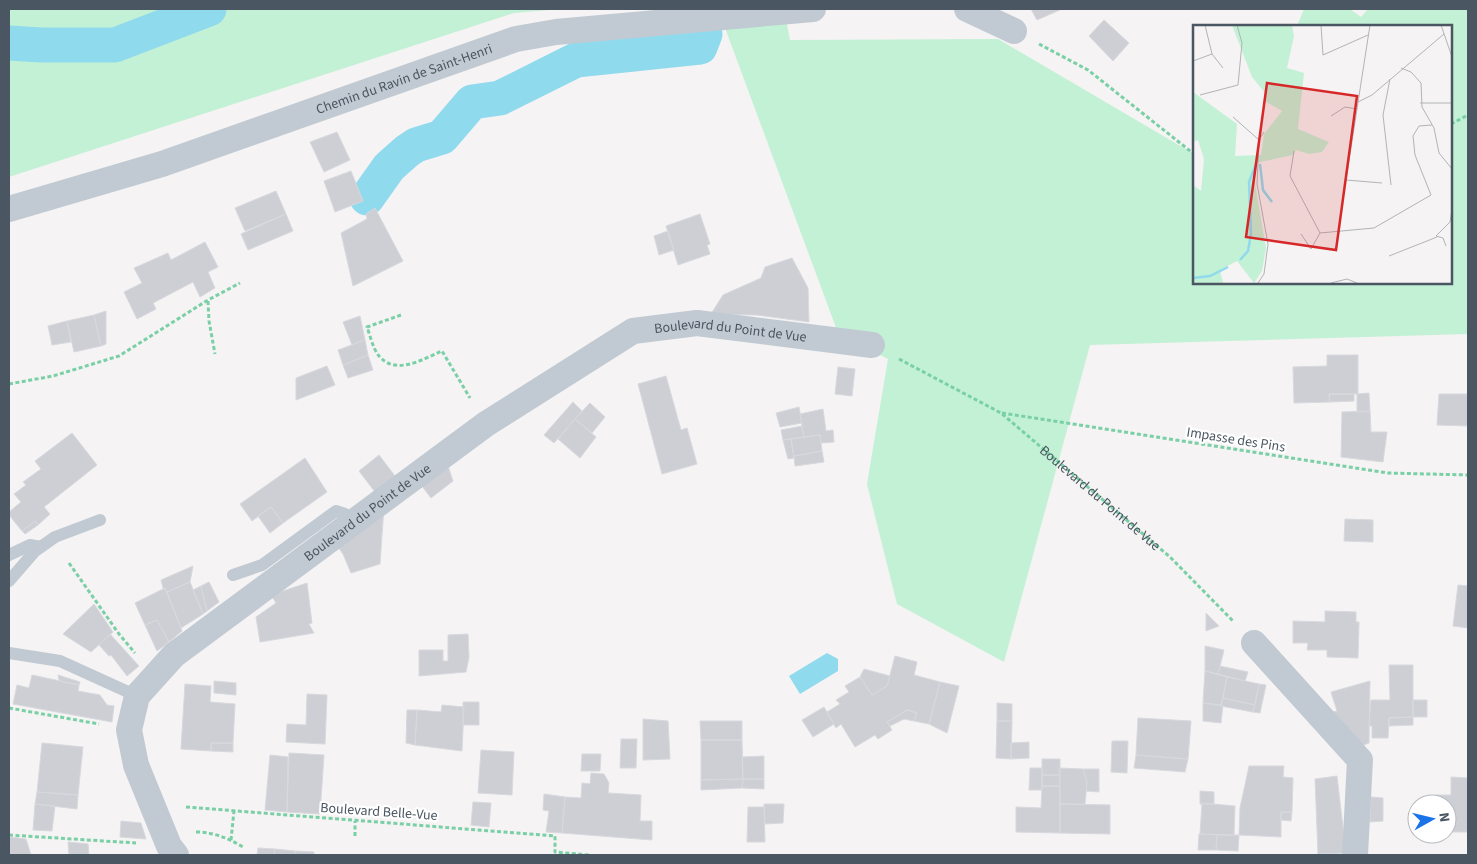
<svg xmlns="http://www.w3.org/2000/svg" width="1477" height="864" font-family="'Source Sans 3',sans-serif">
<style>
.green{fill:#c3f1d5}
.water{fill:#90daee}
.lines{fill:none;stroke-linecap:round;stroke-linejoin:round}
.canal{stroke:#90daee;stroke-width:35}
.building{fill:#cdcfd5;stroke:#d7d9de}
.path{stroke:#7ad0a6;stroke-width:3;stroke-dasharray:4 2.5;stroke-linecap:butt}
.service{stroke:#c1cad2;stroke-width:12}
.minor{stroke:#c1cad2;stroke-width:26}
.labels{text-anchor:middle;stroke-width:4.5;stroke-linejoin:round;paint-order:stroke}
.street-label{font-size:14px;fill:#4a5661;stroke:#fff}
.inset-river{fill:none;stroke:#90daee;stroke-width:2.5}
.inset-road{fill:none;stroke:#b1b4b9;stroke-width:1}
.view{fill:#d62828;fill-opacity:0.15;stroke:#d62828;stroke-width:2.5}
.inset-edge{fill:none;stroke:#4a5661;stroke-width:2.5}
</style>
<rect width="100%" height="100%" fill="#f5f3f3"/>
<path class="green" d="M9,9h552l-47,4 -505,164z
M718,9h66l6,31 208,-1 196,115v128h257v-256h-154l7,-17h46l11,8 7,-8h100v325l-378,11 -86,317 -107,-58 -30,-120 21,-125 -50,-26z"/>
<path class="water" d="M827,653l11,6v12l-38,23 -11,-18z"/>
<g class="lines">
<path class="canal" d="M9,43l32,2h74l94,-36
M367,198l22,-31 18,-16 9,-6 26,-8 30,-35 28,-4 76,-38 124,-13 5,-13"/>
</g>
<path class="building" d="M1031,9h31l-25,11z
M1104,20l25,23 -16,18 -24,-25z
M337,132l13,28 -26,12 -14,-30z
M351,171l12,30 -28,11 -11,-31z
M276,191l10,23 -41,17 -10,-23z
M375,208l28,53 -50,25 -12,-53 26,-14 -1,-5z
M286,214l7,17 -45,19 -7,-16z
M700,214l10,30 -3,1 3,9 -32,11 -12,-39z
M668,231l6,19 -15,5 -5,-19z
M205,242l13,25 -10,5 7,16 -15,9 -7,-15 -40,21 3,6 -19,10 -13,-27 18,-9 -8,-15 34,-15 3,7z
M792,258l16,30 1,34 -52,-7 -46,-1 12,-19 38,-17 4,-11z
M106,311v33l-5,2 -7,-31z
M94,315l7,31 -27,6 -7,-31z
M360,316l5,24 -13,5 -9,-23z
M67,321l4,21 -19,3 -4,-19z
M365,340l3,15 -25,10 -5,-15z
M368,355l5,15 -25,8 -5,-13z
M1327,355h31v39h-29l1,8 -36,1 -1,-36 34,-1z
M327,366l8,19 -39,15v-22z
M838,367l17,2 -3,27 -17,-2z
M666,376l15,54 6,-2 10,36 -35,10 -24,-90z
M1369,393l1,18 -13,1v-18z
M1329,394h25v7l-24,1z
M1439,394h29v32l-31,-1z
M573,402l9,9 -28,32 -10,-8z
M590,403l15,14 -13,16 -17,-14z
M799,407l3,16 -22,4 -4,-14z
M823,409l3,22 7,-1 1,12 -13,1 -1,-8 -16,2 -4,-23z
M1370,411l1,21h16l-4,30 -42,-5 1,-45z
M575,419l21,18 -16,21 -22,-19z
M802,426l2,11 -21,3 -2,-10z
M72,433l25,32 -53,42 6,7 -12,11 -3,-4 -13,10 -13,-16v-3l12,-10 -7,-8 12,-9 -3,-3 18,-13 -6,-8z
M820,435l2,16 -28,5 -3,-17z
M791,439l3,19 -6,1 -5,-19z
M822,451l2,11 -29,4 -1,-10z
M379,455l16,21 -20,16 -16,-21z
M305,458l22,34 -44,31 -12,-16 -19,14 -12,-17z
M446,460l7,21 -22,17 -13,-17z
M271,507l12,16 -13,10 -12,-17z
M384,507l-4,57 -29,9 -8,-19 -8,-11z
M1345,519l28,1v22l-29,-1z
M35,521l3,4 -13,9 -3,-3z
M193,566l-3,16 -23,10 -4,-4 -2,-8z
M190,582l13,32 -22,14 -14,-36z
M209,582l10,20 -12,9 -6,-25z
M307,583l5,40 -3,1 5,9 -54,9 -4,-25 20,-14 -5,-8z
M1458,585l10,1v42l-15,-2z
M201,586l6,25 -4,3 -10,-24z
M165,588l17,43 -13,11 -12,-22 -12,5 -10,-22z
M94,604l19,28 -22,20 -28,-18z
M1325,611l31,1v10h3l-1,36 -31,-1v-7h-20l1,-7h-15v-22l32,1z
M1206,613l13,13 -13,5z
M157,620l12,22 -12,9 -12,-26z
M110,634l29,32 -12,10 -16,-21 -2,1 -10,-11z
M468,634l1,23 -3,15 -47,4v-26h24v11h5v-26z
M1205,646l19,4 -6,24 -13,-3z
M895,656l22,6 -3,13 26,7 -11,42 -15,-3 3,-8 -10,-3 -20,12 5,8 -14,9 -3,-4 -20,12 -14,-23 -5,4 -9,-16 13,-8 -4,-4 13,-8 -4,-6 15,-9 12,18 15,-9z
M1389,665h24v52l-24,1 -1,20h-16v-12h-3l2,-26h19z
M1220,666l28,6 -3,9 -27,-7z
M864,669l26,7 -3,10 -15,9 -12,-18z
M1205,671l22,6 -6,29 -18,-3z
M32,675l47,10 -1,6 22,4 7,10 7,1 -2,16 -99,-18 4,-19 12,3z
M58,675l22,7 -1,3 -16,-3 -4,-2z
M1227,677l32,7 -4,21 -32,-7z
M214,681l22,2v12l-22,-2z
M1370,681l-1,62 -8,3 -33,-33 9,-2 -6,-19z
M940,682l19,4 -12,47 -18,-9z
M185,684l26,2 -1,16 25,2 -2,39h-22v8l-30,-2z
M1259,684l7,1 -6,28 -7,-1z
M307,694l20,1 -2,49 -39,-2 1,-18 19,1z
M1223,698l32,7 -2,7 -32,-6z
M1413,700h14v17h-14z
M463,702h16v23h-16z
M997,703l15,1v17h-15z
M1203,703l20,2 -2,18 -18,-2z
M442,705l22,2 -2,44 -47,-6 2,-35 24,2z
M824,707l10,17 -21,13 -11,-17z
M407,710h10l-2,35 -9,-2z
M907,710l10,3 -3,8 -10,-2 -14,7 -3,-4z
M1413,717v8l-24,1v-8z
M1138,718l53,3 -3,38 -52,-4z
M643,719l25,2 2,38 -27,1z
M700,721h42v19h-41z
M997,721h15l-1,38 -15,-1z
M621,739h16l-1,29h-16z
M701,740h41l1,39 -42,1z
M1112,741h16l-1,32 -16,-1z
M1029,742v16l-18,1v-16z
M42,743l41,4 -5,48 -41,-3z
M211,743h22v9l-22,-1z
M481,750l33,2 -2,43 -34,-2z
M289,753l35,2 -4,59 -33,-2z
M582,754h19l-1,17h-19z
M270,755l18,2 -1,55 -22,-2z
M1136,755l52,4 -3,13 -51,-4z
M764,756v23h-21l-1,-22z
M1042,759h18v16h-18z
M1249,766h35l-1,11 10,1 -1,34h-11v25l-42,-2 1,-27z
M1030,768h12v22h-13z
M1059,768l24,1 4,13 -2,22h-25z
M1083,769h16v23l-13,-1 1,-9z
M591,773l13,1 5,9 -1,10 33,2 -1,26h12v19l-90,-7 3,-36 16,1 1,-15 8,1z
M1042,775h18v11h-18z
M1337,776l9,77 -28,1 -3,-75z
M1451,777l17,1v54h-21v-28h-11v-9h15z
M743,779h21v10l-22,-1z
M743,779l-1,9 -41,2v-10z
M1042,786h18v47l-44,-1v-25l25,1z
M1200,791l14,1v12h-14z
M37,792l41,3 -1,14 -42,-5z
M544,794l21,3 -3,36 -16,-1 3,-21 -6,-1z
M1371,797l12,1v23l-13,1z
M473,802l18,1 -2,24 -18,-2z
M1202,803l33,3 -1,29 -34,-1z
M35,804l20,2 -3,25 -19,-1z
M764,804h20l-1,19 -18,1z
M1060,804l50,1v29l-50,-1z
M748,807h16l1,35h-18z
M1281,812h11l-1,9 -10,-1z
M121,821l20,2 5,16 -26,-2z
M1199,834l18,1 -1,15h-18z
M1217,835h22l-1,16 -22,-1z
M9,837l17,2 5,16h-22z
M68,842l20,2 1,11h-20z
M258,848l17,1 -1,6h-17z
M275,849l20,2v4h-21z
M295,851l19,1v3h-19z"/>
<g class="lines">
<g class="path">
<path d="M1039,44l49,26 106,84"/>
<path d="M1451,124l17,-9"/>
<path d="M208,301l1,20 6,33"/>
<path d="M401,315l-34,12c3,8 6,22 12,29 17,20 44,3 63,-5l28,47"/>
<path id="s1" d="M899,359l102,54 169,144 64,65"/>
<path d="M9,384l44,-8 66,-20 89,-56 32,-17"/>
<path d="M1002,413l386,60 80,2"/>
<path d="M69,563l50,71 16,19"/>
<path d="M9,708l90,16"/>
<path d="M186,807l369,29v16l34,3"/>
<path d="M196,832c17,0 32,6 47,15"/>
<path d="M9,835l127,8"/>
<path d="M355,836v-15"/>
<path d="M231,840l3,-29"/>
</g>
<path class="service" d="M9,555l21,-10 11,2
M233,575l29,-10 74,-54 9,3 7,9
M9,581l26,-30 20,-14 45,-17
M9,653l51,8 77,35"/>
<g class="minor">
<path d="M967,9l47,22"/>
<path id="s2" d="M9,209l153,-45 354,-125 40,-7 257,-23"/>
<path d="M1254,643l106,117 -5,95"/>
<path id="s3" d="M176,855l-7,-9 -33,-81 -7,-35 8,-34 37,-41 312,-231 147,-93 64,-8 175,22"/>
</g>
</g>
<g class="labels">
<g class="street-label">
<text dy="5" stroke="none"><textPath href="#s2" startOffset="416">Chemin du Ravin de Saint-Henri</textPath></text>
<text dy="5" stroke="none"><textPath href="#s3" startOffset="885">Boulevard du Point de Vue</textPath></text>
<text transform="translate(1236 439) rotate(9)" y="5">Impasse des Pins</text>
<text dy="5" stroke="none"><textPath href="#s1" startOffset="246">Boulevard du Point de Vue</textPath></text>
<text dy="5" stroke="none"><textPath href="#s3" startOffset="465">Boulevard du Point de Vue</textPath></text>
<text transform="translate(379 811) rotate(4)" y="5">Boulevard Belle-Vue</text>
</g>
</g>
<g transform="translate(1193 25)">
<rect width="259" height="259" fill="#f5f3f3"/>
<path d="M39,0h60l2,11 -7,32 17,5 -6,56 31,13 -7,10 -13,2 -13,-4 -3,5 -37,8 -1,21 11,64 -4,23 -8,12 -17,-22 -17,9 3,13h-30v-98l8,6 3,-32 -6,-19 -5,2v-50l44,32 -2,32 26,-1 3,-21 18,-23 -19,-11 4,-5 -15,-18z" fill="#c3f1d5"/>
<path class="inset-river" d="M67,139l3,26 9,12M47,235l8,-9 3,-17 -2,-52 7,-18M0,253l17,-2 18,-9"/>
<path class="inset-road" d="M128,0l2,30 45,-20M177,0l-24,155 36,3M248,0l11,32M19,29l11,14M0,36l19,-7 -7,-29M208,43l10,4 10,11 1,24 12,21 5,25 13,16M197,54l-7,36 8,70M7,70l38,-10 4,-42 -5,-18M165,77l14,-7 72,-61M227,78h32M138,91l14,-9 12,2M40,92l26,23M101,126l-4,25 30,57 54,-5 57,-33 -16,-40 -2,-19 6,-10 13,-1M108,209l10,15 9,-16M253,221l-3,-8 -7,-2 14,-14 2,-12M196,231l48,-19M65,258l6,-9 4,-30 -11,-60 2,-44 5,-8M138,258l16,-4 10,4"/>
<path class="view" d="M74,58l90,13 -21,154 -90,-13z"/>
<rect width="259" height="259" class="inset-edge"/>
</g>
<rect width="1477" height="864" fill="none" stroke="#4a5661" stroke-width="20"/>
<g transform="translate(1432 819) rotate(82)"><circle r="24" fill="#ffffff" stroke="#b7bbc0"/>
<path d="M0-4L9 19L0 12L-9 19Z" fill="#1a73e8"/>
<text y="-8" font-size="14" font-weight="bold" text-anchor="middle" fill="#4a5661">N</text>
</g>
</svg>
